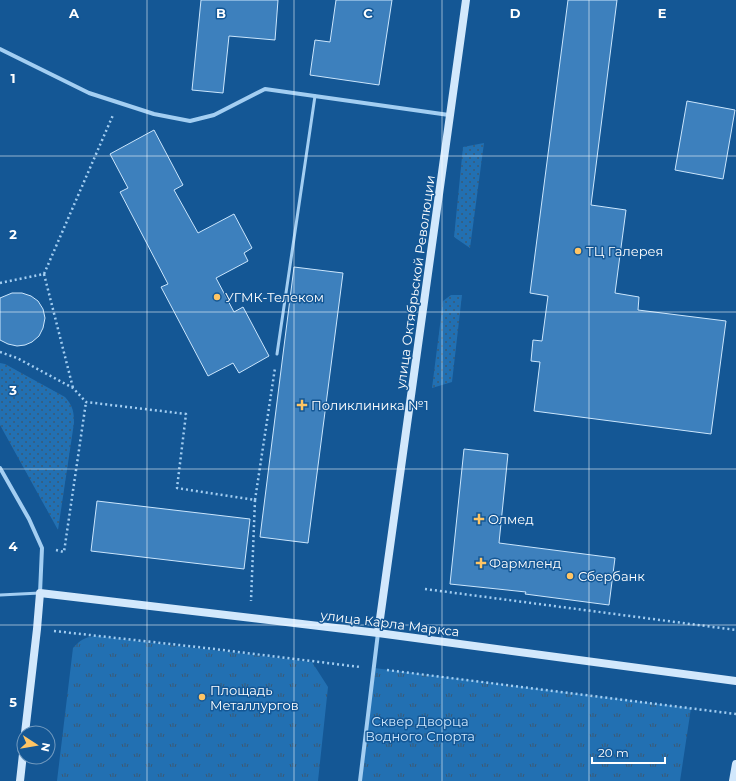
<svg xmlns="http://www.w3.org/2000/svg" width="736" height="781" font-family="Montserrat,sans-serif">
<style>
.grass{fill:url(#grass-dots)}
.park{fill:url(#park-tufts)}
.building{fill:#3d80bd;stroke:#cbe6fd}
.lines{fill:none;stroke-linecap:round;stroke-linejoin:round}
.path{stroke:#a3cef2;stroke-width:2.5;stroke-dasharray:2 3;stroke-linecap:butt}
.lane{stroke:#a3cef2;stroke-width:3}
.street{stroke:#a3cef2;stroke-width:4}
.secondary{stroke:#d2e8fc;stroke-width:8}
.grid{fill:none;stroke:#fff;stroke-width:1;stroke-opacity:0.55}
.poi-dot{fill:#ffc564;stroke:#145795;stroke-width:1.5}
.labels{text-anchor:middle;stroke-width:3;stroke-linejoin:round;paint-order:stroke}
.poi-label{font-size:13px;fill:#fff;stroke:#145795;text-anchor:start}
.street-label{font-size:13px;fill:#fff;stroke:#145795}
.park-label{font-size:13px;fill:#cbe6fd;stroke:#145795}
.grid-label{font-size:13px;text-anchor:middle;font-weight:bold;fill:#fff;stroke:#145795;stroke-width:3;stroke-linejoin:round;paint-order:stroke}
</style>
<defs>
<pattern id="grass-dots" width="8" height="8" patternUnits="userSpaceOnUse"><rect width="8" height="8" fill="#2270b2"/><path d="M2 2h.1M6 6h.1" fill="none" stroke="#3b5a75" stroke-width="1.8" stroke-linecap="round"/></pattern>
<pattern id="park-tufts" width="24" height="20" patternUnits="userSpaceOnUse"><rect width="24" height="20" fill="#2270b2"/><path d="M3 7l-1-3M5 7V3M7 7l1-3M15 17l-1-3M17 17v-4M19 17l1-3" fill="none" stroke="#3b5a75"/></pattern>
</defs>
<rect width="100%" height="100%" fill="#145795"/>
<path class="grass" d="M484,143l-14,105 -16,-11 9,-90z
M451,295h11l-10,87 -20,6 11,-87z
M0,363l5,1 60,33c8,9 9,15 9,26l-16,107 -58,-105z"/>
<path class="park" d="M95,636l217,26 16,25 -10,94h-261l16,-133c7,-8 12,-11 22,-12z
M374,668l317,40 -11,73h-320z"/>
<path class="building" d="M201,0h77l-3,40 -46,-4 -6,57 -31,-3z
M336,0h56l-13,85 -69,-10 5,-35 15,2z
M568,0h49l-26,205 35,5 -11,83 24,4 -1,13 88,11 -15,113 -177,-23 6,-49 -9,-1 2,-21 9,1 6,-45 -18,-3z
M687,101l48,9 -12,69 -48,-9z
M154,130l29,55 -9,5 24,43 36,-19 18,34 -8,5 4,8 -32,17 18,34 9,-5 26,49 -30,17 -6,-10 -25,13 -47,-89 7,-3 -48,-92 8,-4 -18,-34z
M294,267l49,6 -35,270 -48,-6z
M12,293h10l9,3 7,5 5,8 2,9 -2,10 -4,8 -7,6 -7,3 -8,1 -9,-2 -8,-4v-42z
M464,449l44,5 -9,89 116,15 -6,47 -84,-11 1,-2 -76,-8z
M97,501l153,18 -6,50 -153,-18z"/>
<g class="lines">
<path class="path" d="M44,274l29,114
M0,283l44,-9 69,-159
M0,352l17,6 56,30 13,14 100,12 -9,74 78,12 -4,101
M255,500l20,-132
M56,550l8,2 22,-150
M425,589l311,41
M54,631l152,17 154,19
M387,670l349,44"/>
<path class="lane" d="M277,354l38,-258
M0,595l40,-2"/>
<path class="street" d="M0,49l89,44 65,21 36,7 24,-6 51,-26 184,26
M0,468l29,51 13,29 -2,45
M360,781l18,-148"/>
<path class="secondary" d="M378,633l88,-633
M25,733l12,-104 3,-36 338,40 358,48
M20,781l4,-36
M733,781l3,-17"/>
</g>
<path class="grid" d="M147,0v781M294,0v781M442,0v781M589,0v781M0,156h736M0,312h736M0,469h736M0,625h736"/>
<g class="poi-dot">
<circle cx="578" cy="251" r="4"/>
<circle cx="217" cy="297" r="4"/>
<path d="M300 399h4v4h4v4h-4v4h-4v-4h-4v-4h4z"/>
<path d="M477 513h4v4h4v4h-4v4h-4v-4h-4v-4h4z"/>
<path d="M479 557h4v4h4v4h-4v4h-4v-4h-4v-4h4z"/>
<circle cx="570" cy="576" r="4"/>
<circle cx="202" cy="697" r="4"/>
</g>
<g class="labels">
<g class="poi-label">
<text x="586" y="256">ТЦ Галерея</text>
<text x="225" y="302">УГМК-Телеком</text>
<text x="311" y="410">Поликлиника №1</text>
<text x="488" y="524">Олмед</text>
<text x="489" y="568">Фармленд</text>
<text x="578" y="581">Сбербанк</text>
<text x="210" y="695">Площадь<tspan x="210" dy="15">Металлургов</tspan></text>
</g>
<g class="street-label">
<text transform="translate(415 282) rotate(-82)" y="5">улица Октябрьской Революции</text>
<text transform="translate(390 623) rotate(7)" y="5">улица Карла Маркса</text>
</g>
<g class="park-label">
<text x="420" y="726">Сквер Дворца<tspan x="420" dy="15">Водного Спорта</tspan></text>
</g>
</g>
<g class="grid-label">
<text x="74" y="18">A</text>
<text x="221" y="18">B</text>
<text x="368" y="18">C</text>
<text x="515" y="18">D</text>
<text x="662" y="18">E</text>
<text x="13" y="83">1</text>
<text x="13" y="239">2</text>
<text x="13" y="395">3</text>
<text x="13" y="551">4</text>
<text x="13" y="707">5</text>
</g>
<g transform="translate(36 745) rotate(102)"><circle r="19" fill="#145795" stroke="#729abf"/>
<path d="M0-3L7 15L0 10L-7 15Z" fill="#ffc564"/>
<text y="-6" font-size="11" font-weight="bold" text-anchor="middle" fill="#ffffff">N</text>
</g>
<path d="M592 757v6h73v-6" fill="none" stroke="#ffffff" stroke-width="2"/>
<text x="598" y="757" font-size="12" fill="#ffffff" stroke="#145795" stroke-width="3" paint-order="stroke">20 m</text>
</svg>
